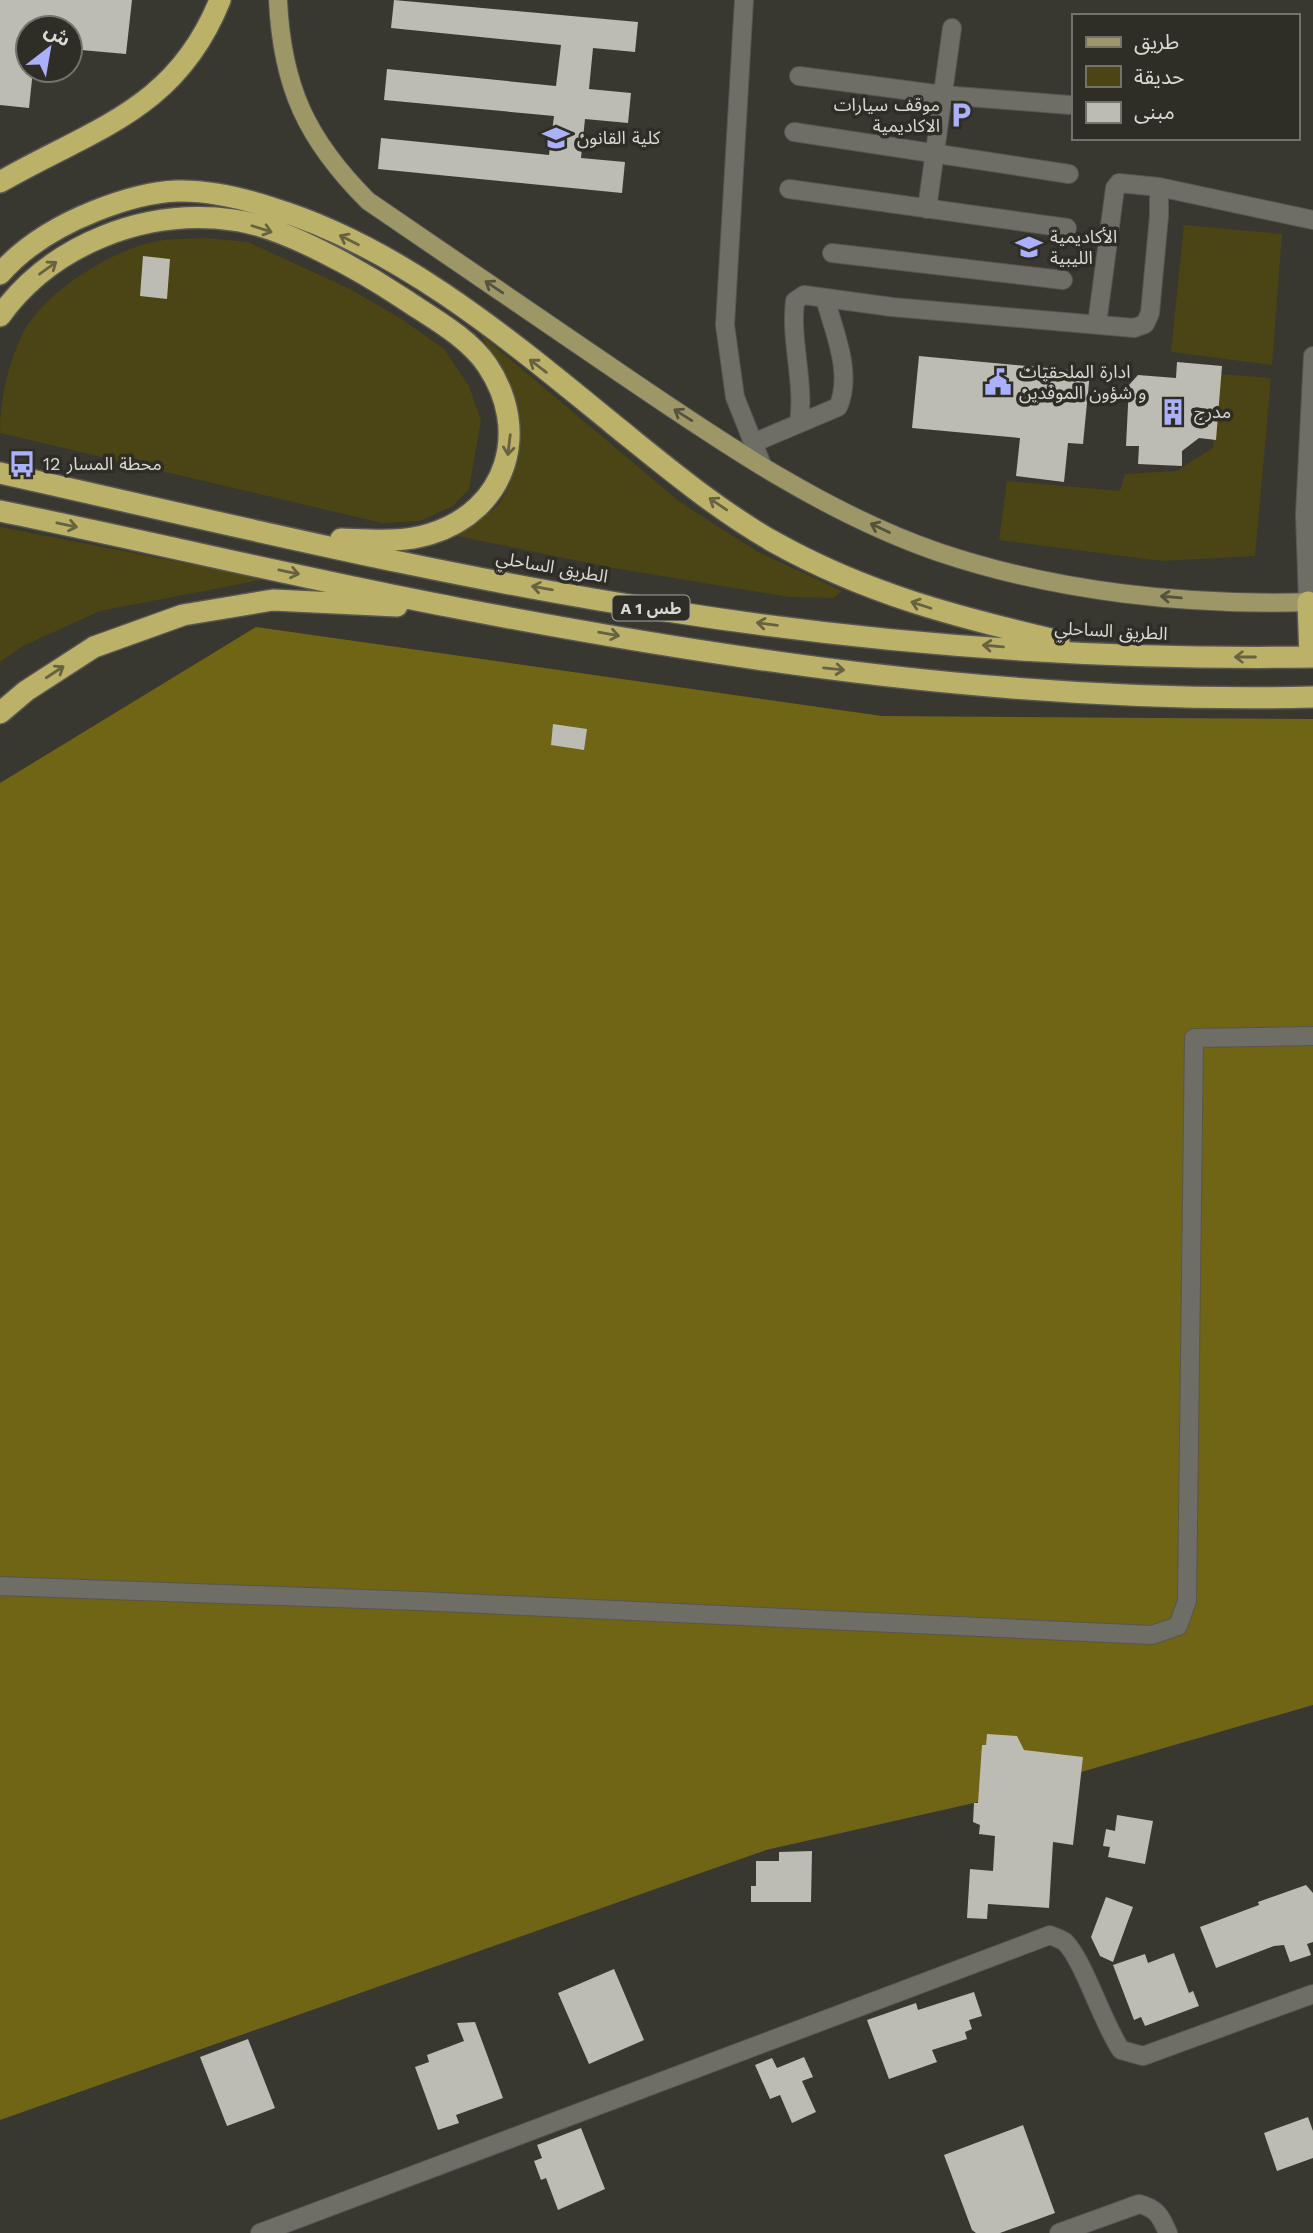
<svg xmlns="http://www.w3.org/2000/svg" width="1313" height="2233" font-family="'Work Sans','Noto Sans Arabic',sans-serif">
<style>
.green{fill:#4b4415}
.forest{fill:#706415}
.building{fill:#bdbcb3}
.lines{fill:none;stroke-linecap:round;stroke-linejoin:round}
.minor-casing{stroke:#575651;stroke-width:20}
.major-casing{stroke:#575651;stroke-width:20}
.highway-casing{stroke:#575651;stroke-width:24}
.minor{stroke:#6f6e66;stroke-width:18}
.major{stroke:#9d9667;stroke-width:18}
.highway{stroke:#bcb168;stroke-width:21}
.oneway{stroke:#676240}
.oneway2{stroke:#55523d}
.labels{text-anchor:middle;stroke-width:7;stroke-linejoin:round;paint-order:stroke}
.shield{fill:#2e2d26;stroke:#a6a5a0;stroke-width:2}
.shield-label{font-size:16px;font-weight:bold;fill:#dad9d5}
.poi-label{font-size:18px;fill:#dad9d5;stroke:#2e2d26;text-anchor:start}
.street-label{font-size:18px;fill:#dad9d5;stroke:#2e2d26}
</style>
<rect width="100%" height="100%" fill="#383730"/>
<path class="green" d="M1184,225l98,9 -10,131 -101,-13z
M206,238l42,4 102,47 50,29 44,31 25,37 12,34 -12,69 -16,17 -33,15 -38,2 -382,-90c0,-33 8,-70 23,-100 20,-40 91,-85 135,-92 15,-3 32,-2 48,-3z
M480,334l200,168 78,50 84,39 -9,7 -44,-1 -176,-29 -156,-32c13,-10 29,-19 40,-30 6,-6 9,-16 13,-24 26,-52 -3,-104 -30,-148z
M1218,374l53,4 -16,178 -93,5 -163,-21 8,-59 113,10 5,-17 51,-3 37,-23z
M0,527l6,1 260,51 -166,32 -77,35 -23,16z"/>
<path class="forest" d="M256,627l626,89 431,3v986l-339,98 -208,47 -766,270v-1337z"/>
<path class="building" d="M0,0h132l-6,54 -56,-5v-21h-42v42h5l-4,38 -29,-3z
M394,0l244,22 -3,30 -42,-4 -4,41 42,4 -3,30 -43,-4 -4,39 44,4 -3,31 -244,-24 3,-31 168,17 5,-39 -170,-16 3,-31 169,17 5,-41 -170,-17z
M143,256l27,3 -3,40 -27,-3z
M919,356l171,16 -7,72 -15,-1 -4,39 -48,-6 4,-38 -108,-10z
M1177,362l45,4 -6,74 -17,-2 -17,13v15l-44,-2 1,-18h-13l3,-61 9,-10 38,3z
M553,724l34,5 -3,21 -33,-5z
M987,1734l30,2 7,14 59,7 -10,88 -20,-3 -4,66 -61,-4 -1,15 -20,-1 3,-49 23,2 2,-35 -16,-2 1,-9 -7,-3 1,-19h4l4,-58h4z
M1117,1815l36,6 -8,43 -37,-7 2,-10 -7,-1 3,-17 9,2z
M812,1851l-1,51h-60v-16h5v-25h23v-9z
M1306,1885l7,8v49l-6,2 4,11 -21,7 -6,-17 -10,1 -58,22 -16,-41 59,-22 -1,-3z
M1106,1897l27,10 -20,55 -13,-6 -9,-19z
M1174,1953l15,40 4,-2 6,15 -54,20 -4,-9 -7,3 -21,-55 32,-11 3,9z
M614,1969l30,71 -55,24 -31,-71z
M974,1992l8,24 -13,4 3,9 -7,3 2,7 -35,11 5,12 -48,17 -22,-59 49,-17 2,7z
M475,2022l28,76 -47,17 3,8 -21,7 -23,-63 14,-5 -2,-7 37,-14 -7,-18z
M248,2039l27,69 -48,18 -27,-69z
M804,2057l9,20 -11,4 14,31 -24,11 -12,-28 -10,4 -15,-34 17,-7 5,10z
M1308,2117l5,14v27l-36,13 -13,-38z
M1023,2125l32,88 -55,20h-24l-4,-3 -28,-75z
M581,2128l24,61 -47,21 -12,-32 -5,2 -7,-19 8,-3 -5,-13z"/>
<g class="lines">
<defs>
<path id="minor" d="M744,0l-19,325 10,72 27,68
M799,76l144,19 127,10
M794,132l275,42
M789,189l278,39
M927,209l25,-181
M832,253l231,27
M1097,324l18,-136 4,-5 40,4 154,33
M799,423c6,-41 -9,-81 -4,-122l9,-6 88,12 242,21 11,-4 5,-11 9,-97v-29
M753,443l85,-36c15,-34 -4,-75 -13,-109
M1308,602l-3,-87 8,-159
M0,1586l419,15 733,34 26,-9 9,-25 7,-563 119,-2
M260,2233l790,-298c5,2 11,4 15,7 19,19 37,80 56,108l22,6 170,-62
M1059,2233l80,-29c18,4 22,13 29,29"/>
<path id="major" d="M278,0c4,87 29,140 90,201 83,57 166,113 249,170 100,68 205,141 321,181 118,40 251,54 375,50"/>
<path id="highway" d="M0,182c94,-54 176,-72 220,-182
M0,274c25,-29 60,-49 95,-63 25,-10 55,-19 82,-20 32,-1 65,7 95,17 128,39 238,132 341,216 51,41 103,85 161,118 93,52 183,75 285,99
M0,316c52,-72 145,-108 233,-96 50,6 129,51 171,79 28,19 64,38 83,66 44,65 21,145 -57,169 -28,9 -60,6 -89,5
M0,473c224,50 447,105 674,139 210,33 426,48 639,45
M0,511c153,31 304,68 457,97 281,54 569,96 856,89
M1308,602l2,55
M0,713l26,-22 68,-44 89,-32 90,-15 124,6"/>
</defs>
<use href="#minor" class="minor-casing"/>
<use href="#major" class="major-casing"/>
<use href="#highway" class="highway-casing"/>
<use href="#minor" class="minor"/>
<use href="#major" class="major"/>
<use href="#highway" class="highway"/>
</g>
<defs><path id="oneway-shaft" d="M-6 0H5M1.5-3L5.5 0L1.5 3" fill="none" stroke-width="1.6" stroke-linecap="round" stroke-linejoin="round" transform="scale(1.75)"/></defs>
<g class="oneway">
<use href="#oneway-shaft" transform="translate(262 229) rotate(18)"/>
<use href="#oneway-shaft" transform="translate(349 240) rotate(-153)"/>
<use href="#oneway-shaft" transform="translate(48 268) rotate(-36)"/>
<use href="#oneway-shaft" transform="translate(538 366) rotate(-143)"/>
<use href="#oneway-shaft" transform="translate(509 445) rotate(97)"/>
<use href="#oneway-shaft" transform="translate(718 504) rotate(-146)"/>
<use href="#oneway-shaft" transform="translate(67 525) rotate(12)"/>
<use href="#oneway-shaft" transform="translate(289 572) rotate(12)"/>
<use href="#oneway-shaft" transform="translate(542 588) rotate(-170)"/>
<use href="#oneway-shaft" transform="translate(921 605) rotate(-162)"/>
<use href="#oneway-shaft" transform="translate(767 624) rotate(-173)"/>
<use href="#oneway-shaft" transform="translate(609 634) rotate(10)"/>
<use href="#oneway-shaft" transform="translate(993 646) rotate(-175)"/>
<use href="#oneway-shaft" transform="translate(1245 657) rotate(-180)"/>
<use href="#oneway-shaft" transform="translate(834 669) rotate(6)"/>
<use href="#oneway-shaft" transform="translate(55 672) rotate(-33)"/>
</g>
<g class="oneway2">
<use href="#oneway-shaft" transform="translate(494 287) rotate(-146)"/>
<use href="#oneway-shaft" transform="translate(683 415) rotate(-148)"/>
<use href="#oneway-shaft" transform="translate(880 528) rotate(-155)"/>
<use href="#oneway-shaft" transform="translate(1171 597) rotate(-175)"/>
</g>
<defs>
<symbol id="parking-bare" viewBox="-9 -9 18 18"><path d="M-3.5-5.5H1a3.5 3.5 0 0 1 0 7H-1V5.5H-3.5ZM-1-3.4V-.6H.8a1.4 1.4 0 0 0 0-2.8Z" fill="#aab0fb" stroke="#2e2d26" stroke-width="2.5" paint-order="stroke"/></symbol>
<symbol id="university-bare" viewBox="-9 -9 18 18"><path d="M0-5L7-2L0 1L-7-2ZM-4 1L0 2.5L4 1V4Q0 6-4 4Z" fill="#aab0fb" stroke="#2e2d26" stroke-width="2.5" paint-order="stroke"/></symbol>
<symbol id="civic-bare" viewBox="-9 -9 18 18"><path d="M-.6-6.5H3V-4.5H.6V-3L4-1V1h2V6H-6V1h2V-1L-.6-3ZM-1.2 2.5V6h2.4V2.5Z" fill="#aab0fb" stroke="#2e2d26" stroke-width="2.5" paint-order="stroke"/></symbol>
<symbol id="building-bare" viewBox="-9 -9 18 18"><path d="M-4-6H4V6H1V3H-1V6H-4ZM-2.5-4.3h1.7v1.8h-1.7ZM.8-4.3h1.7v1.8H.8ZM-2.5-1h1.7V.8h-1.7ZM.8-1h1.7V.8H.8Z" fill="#aab0fb" stroke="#2e2d26" stroke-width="2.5" paint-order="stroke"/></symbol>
<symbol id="bus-bare" viewBox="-9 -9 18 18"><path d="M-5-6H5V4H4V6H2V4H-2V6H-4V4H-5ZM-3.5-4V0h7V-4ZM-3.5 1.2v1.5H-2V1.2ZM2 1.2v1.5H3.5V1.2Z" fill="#aab0fb" stroke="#2e2d26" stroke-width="2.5" paint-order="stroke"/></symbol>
</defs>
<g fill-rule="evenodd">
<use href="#parking-bare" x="942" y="96" width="38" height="38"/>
<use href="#university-bare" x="537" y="119" width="38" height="38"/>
<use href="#university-bare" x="1010" y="228" width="38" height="38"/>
<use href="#civic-bare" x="979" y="363" width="38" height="38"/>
<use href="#building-bare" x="1154" y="393" width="38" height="38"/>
<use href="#bus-bare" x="3" y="445" width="38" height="38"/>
</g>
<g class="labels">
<rect class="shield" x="612.5" y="595.5" width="77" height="25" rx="5"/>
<g class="shield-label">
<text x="651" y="614">A 1 طس</text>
</g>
<g class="poi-label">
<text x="940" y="111" text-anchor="end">موقف سيارات<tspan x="940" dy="21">الاكاديمية</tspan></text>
<text x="577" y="144">كلية القانون</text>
<text x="1050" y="243">الأكاديمية<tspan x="1050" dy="21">الليبية</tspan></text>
<text x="1019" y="378">ادارة الملحقيات<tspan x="1019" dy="21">و شؤون الموفدين</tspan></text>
<text x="1194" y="418">مدرج</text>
<text x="43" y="470">محطة المسار 12</text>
</g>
<g class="street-label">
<text transform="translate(552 567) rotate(10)" y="6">الطريق الساحلي</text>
<text transform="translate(1111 631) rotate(3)" y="6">الطريق الساحلي</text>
</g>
</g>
<rect x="1072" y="14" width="228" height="126" fill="#2e2d26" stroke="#73726c" stroke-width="2"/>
<rect x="1086" y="37" width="35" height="10" fill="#9d9667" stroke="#73726c" stroke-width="2"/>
<text x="1134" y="49" font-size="21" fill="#dad9d5">طريق</text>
<rect x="1086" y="66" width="35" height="21" fill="#4b4415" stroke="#73726c" stroke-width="2"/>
<text x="1134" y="84" font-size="21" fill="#dad9d5">حديقة</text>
<rect x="1086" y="102" width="35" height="21" fill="#bdbcb3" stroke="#73726c" stroke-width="2"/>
<text x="1134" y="119" font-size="21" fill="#dad9d5">مبنى</text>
<g transform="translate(49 49) rotate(31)"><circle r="33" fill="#2e2d26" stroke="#73726c" stroke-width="2"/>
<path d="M0-5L12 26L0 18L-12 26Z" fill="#aab0fb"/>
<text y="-10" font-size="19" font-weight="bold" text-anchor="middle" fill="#dad9d5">ش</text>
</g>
</svg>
